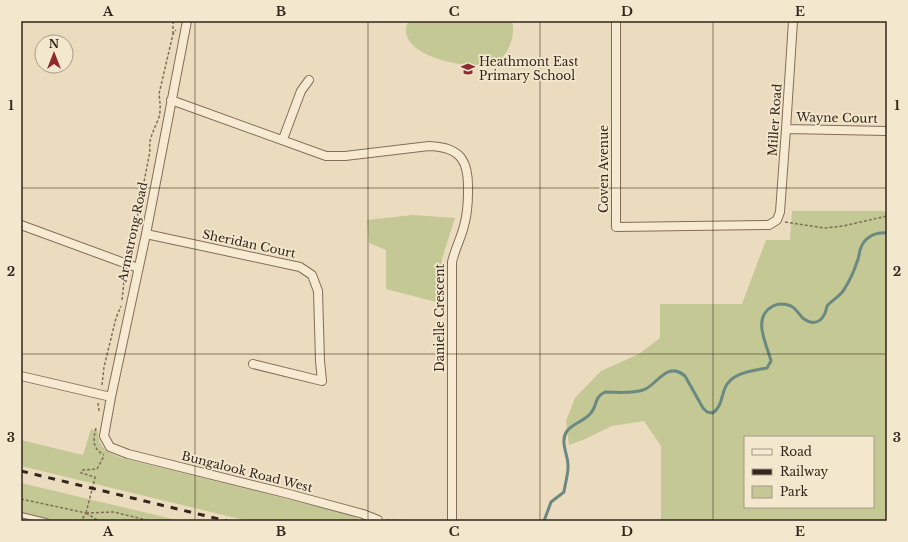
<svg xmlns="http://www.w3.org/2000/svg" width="908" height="542" font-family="'Libre Baskerville',serif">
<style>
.green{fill:#c4c894;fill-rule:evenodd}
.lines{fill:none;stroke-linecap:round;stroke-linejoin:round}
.stream{stroke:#6a8a81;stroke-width:3}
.lane-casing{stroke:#836d59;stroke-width:6}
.street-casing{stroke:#836d59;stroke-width:10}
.path{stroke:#836d59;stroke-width:1.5;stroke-dasharray:3 2;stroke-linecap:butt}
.lane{stroke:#f7ead2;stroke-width:4}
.street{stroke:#f7ead2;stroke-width:8}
.rail{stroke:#33261c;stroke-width:3;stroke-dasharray:7 7;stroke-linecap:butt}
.grid{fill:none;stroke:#33261c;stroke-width:1;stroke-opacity:0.55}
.labels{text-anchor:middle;stroke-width:3.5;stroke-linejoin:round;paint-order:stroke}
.poi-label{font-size:12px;fill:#33261c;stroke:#f3e7ce;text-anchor:start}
.street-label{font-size:12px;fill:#33261c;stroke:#f3e7ce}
.neatline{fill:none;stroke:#33261c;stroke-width:1.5}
.grid-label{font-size:13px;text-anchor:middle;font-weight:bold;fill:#33261c}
</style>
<rect width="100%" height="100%" fill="#ebdcbf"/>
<path class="green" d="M408,21h104c2,7 1,15 -1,21 -3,8 -7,16 -15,20 -21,9 -85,-2 -90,-29 -1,-3 1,-9 2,-12z
M792,211h95v310h-226v-75l-17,-25 -32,5 -29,14 -14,5 -3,-24 9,-23 26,-27 38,-17 21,-16v-34h82l24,-64h24zM745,437h128v70h-128z
M413,215l42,3 -13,41 -2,44 -54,-14v-39l-17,-7 -2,-23z
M91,429l7,2c0,17 10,22 24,27l230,57 9,6h-113l-227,-55v-26l62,15z
M21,483l160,38h-160z"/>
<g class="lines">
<path class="stream" d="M544,521l7,-19 13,-10c1,-8 4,-17 4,-25 1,-11 -9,-25 -1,-36 5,-7 17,-10 23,-17 8,-8 3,-16 15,-22 12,0 26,2 38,-2 14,-4 23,-30 42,-14l18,32 4,4 6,1c9,-7 8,-16 12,-25 7,-16 28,-17 42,-20l4,-7c-4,-17 -20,-43 2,-55 6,-3 13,-2 18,0 6,3 8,9 13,13 13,9 21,-1 23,-13 6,-7 14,-10 18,-18 5,-8 9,-17 12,-26 2,-4 2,-8 3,-12 4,-13 15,-18 27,-17"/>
<defs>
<path id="lane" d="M21,515l25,6"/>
<path id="street" d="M187,21l-41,213 -35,163 -7,39 6,11 18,7 161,40 74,20 15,6
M616,21v206l153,-2 8,-5 3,-8 6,-83 7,-108
M171,100l155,56h19l84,-10c33,1 40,16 39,46 0,12 -1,23 -4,34 -3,12 -9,23 -12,36v259
M786,129l101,2
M283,139l18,-48 8,-11
M21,225l117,43
M146,234l154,33 12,8 6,16 2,70 2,20 -69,-17
M21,376l90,21"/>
</defs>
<use href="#lane" class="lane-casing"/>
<use href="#street" class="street-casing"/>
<path class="path" d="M173,34v-13
M785,222l40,6 18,-2 44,-10
M130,255l20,-104c-2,-13 5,-22 9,-34 2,-8 1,-15 0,-23l14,-60 3,-4
M122,300l3,-28
M102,385l2,-18 12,-49 5,-12
M98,403l1,8
M96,428c-3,12 -4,20 8,27
M21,499l65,14 -5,8
M86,513l9,-35v-1l-14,-4 1,-3 15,-1 7,-13
M86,513l28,-1 36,9
M86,513l13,8
M386,520l26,1"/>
<use href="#lane" class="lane"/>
<use href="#street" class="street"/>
<path class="rail" d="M21,471l206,50"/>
</g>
<path class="grid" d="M195,21v500M368,21v500M540,21v500M713,21v500M21,188h866M21,354h866"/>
<defs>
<symbol id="school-bare" viewBox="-9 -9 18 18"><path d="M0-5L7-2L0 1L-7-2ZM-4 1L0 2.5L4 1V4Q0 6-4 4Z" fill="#8f2b30" stroke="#f3e7ce" stroke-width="2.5" paint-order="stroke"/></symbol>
</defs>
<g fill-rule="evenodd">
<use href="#school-bare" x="458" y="59" width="20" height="20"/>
</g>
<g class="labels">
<g class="poi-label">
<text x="479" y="66">Heathmont East<tspan x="479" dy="14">Primary School</tspan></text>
</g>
<g class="street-label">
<text transform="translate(837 118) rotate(1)" y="4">Wayne Court</text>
<text transform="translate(775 120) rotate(-86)" y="4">Miller Road</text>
<text transform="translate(604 169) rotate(-90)" y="4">Coven Avenue</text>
<text transform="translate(133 232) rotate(-78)" y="4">Armstrong Road</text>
<text transform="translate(249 244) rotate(12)" y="4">Sheridan Court</text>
<text transform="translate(440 318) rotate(-90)" y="4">Danielle Crescent</text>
<text transform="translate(247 472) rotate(14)" y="4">Bungalook Road West</text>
</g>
</g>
<rect width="908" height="542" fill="none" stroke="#f3e7ce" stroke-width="44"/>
<rect x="744" y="436" width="130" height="72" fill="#f3e7ce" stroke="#a69a87"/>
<rect x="752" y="449" width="20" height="6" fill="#f7ead2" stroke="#a69a87"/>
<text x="780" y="456" font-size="12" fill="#33261c">Road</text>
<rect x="752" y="469" width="20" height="6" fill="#33261c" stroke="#a69a87"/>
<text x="780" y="476" font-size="12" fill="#33261c">Railway</text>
<rect x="752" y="486" width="20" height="12" fill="#c4c894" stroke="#a69a87"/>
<text x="780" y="496" font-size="12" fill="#33261c">Park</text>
<g transform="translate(54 54)"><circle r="19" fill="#f3e7ce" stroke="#a69a87"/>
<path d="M0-3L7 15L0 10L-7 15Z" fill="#8f2b30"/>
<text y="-6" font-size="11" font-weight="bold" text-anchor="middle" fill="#33261c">N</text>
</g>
<rect x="22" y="22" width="864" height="498" class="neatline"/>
<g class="grid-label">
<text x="108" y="16">A</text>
<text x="281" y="16">B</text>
<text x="454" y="16">C</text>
<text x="627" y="16">D</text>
<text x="800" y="16">E</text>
<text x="11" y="110">1</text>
<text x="897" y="110">1</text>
<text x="11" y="276">2</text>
<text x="897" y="276">2</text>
<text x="11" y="442">3</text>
<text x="897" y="442">3</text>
<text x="108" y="536">A</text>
<text x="281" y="536">B</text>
<text x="454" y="536">C</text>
<text x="627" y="536">D</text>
<text x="800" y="536">E</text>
</g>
</svg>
